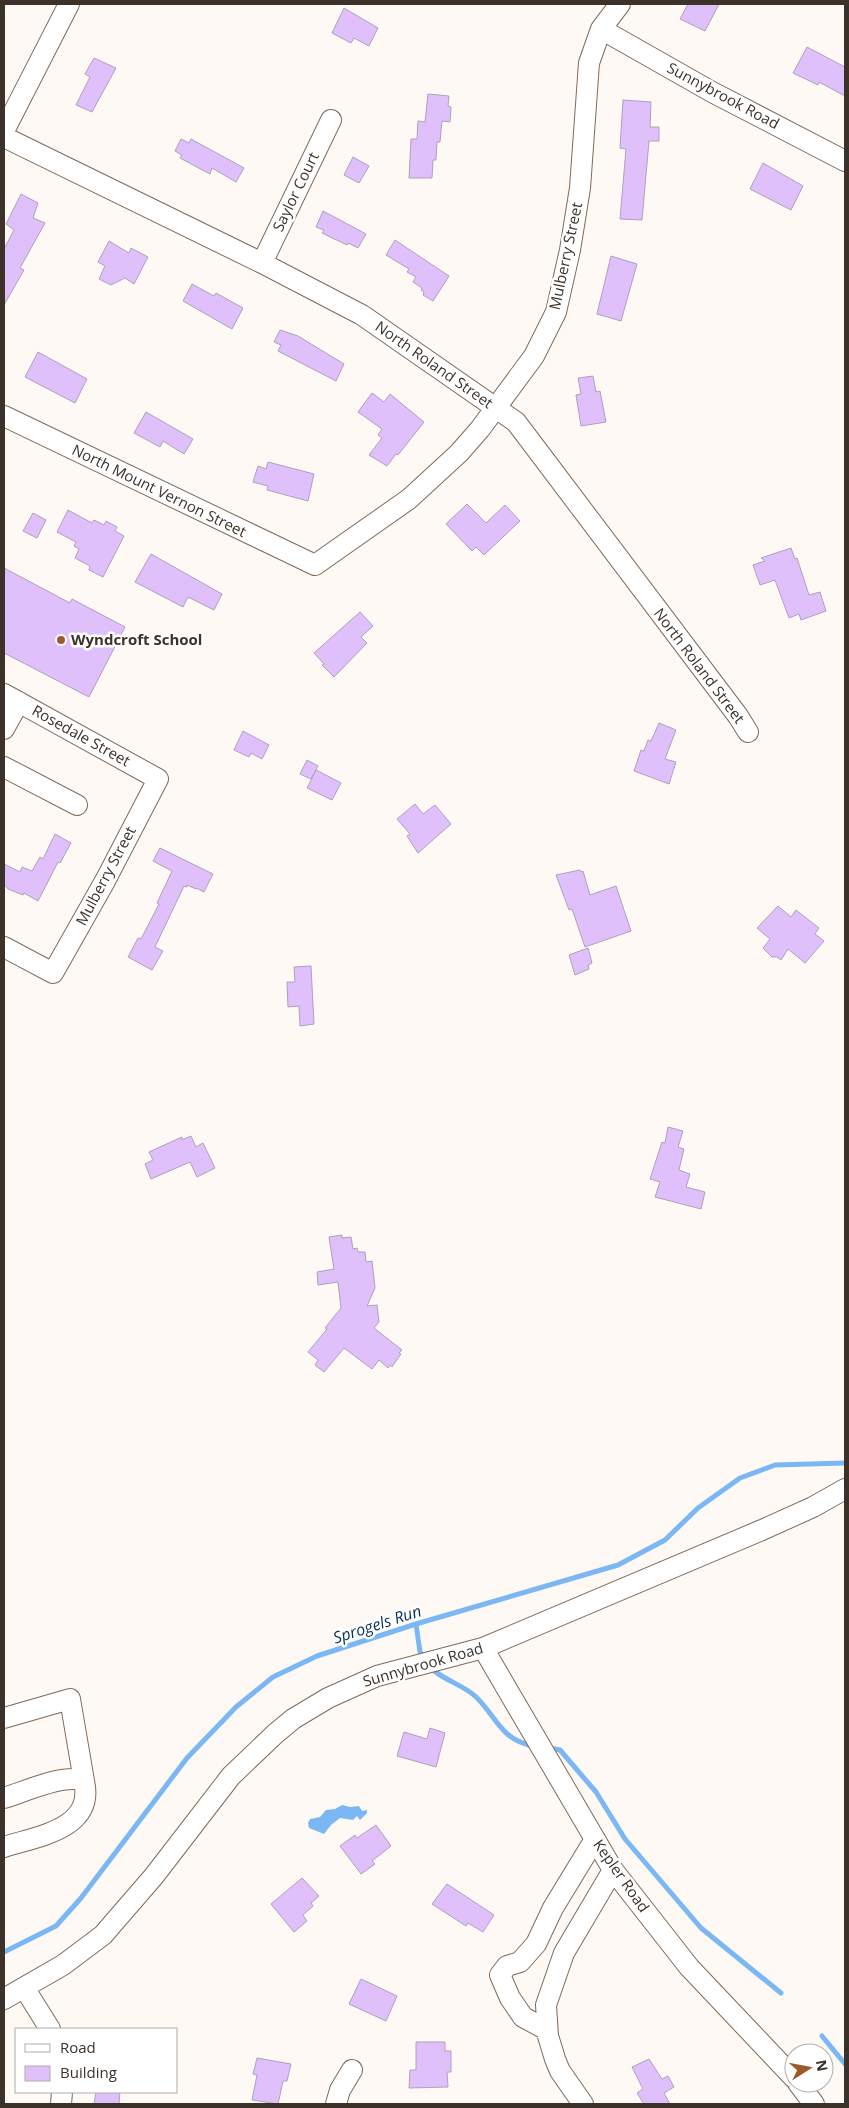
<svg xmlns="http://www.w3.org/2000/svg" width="849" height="2108" font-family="'Open Sans',sans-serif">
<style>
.water{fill:#7bb7f5}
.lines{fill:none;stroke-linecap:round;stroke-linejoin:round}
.stream{stroke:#7bb7f5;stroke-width:5}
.building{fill:#e0c0fb;stroke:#aea0ba}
.minor-casing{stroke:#806a57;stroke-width:22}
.minor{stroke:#fff;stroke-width:20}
.poi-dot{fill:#9e592b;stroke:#fff;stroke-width:2}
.labels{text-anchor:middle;stroke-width:5;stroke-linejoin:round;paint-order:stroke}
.street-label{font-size:15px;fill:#3c322a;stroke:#fff}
.poi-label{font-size:15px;font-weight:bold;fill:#3c322a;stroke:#fff;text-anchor:start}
.water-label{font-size:16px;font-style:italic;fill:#043158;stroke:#fff}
</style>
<rect width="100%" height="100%" fill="#fef9f5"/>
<path class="water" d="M342,1805l8,2 9,-1 3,5 5,-1v3l-7,7 -3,-4 -4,4 -13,-2 -9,7 -7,9 -15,-6 -1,-5 2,-4 10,-2 6,-7 9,-1z"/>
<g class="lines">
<path class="stream" d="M416,1624l4,28 5,7
M430,1666c8,12 32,18 45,30 20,18 25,44 58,50
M549,1748l11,2 36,42 29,47 76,89 80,65
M4,1952l52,-26 25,-28 106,-140 49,-51 37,-30 44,-21 99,-32 202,-59 47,-25 33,-32 42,-30 35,-13 70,-2
M822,2036l23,28"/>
</g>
<path class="building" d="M688,4h31l-14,27 -25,-12z
M344,8l34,20 -9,18 -15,-8 -3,5 -19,-10z
M807,47l38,20v29l-26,-14 -1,3 -25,-12z
M94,58l22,10 -24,44 -16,-7 14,-28 -5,-3z
M428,94l21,2 -1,10 3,1 -1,15 -8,-1 -2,21h-3l-1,18h-3l-1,18h-23l2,-39h6l1,-18 7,1z
M623,100l28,2 -1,25h9v14h-10l-7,79 -22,-1 6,-70 -6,-1z
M181,139l8,4 2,-4 53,29 -8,14 -24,-14 -2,6 -30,-16 2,-3 -7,-4z
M353,157l16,9 -10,17 -15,-8z
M763,163l40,23 -12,24 -41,-21z
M21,194l17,9 -5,15 12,5 -25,45 4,2 -20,35v-56l10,-19 -8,-6z
M323,211l43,23 -8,14 -10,-5 -1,2 -25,-12 2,-3 -8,-3z
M395,240l54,36 -16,25 -10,-6 1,-3 -3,-2 1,-2 -9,-6 3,-5 -9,-5 2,-3 -23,-14z
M109,241l20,12 2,-5 17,9 -14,27 -9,-6 -14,7 -12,-6 6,-13 -7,-4z
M611,256l26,8 -16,57 -24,-7z
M192,284l22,12 2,-3 27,15 -11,21 -49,-28z
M280,330l18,6 46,28 -8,17 -58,-30 3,-6 -7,-3z
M38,352l49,27 -12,24 -50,-26z
M593,376l3,16 4,-1 6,31 -25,4 -5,-31 5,-1 -3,-16z
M372,393l12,9 6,-8 34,28 -26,33 -2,-1 -9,12 -18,-11 13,-17 -4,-3 4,-6 -24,-17z
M146,412l47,27 -9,15 -21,-13 -3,6 -26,-14z
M268,462l46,12 -6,27 -41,-11 1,-4 -15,-4 5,-16 8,3z
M467,504l19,19 19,-18 15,16 -36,34 -8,-8 -4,4 -26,-27z
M68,510l24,13 2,-3 10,5 2,-4 11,6 -2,4 9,5 -21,41 -14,-7 1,-4 -15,-8 4,-9 -5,-3 2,-4 -19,-10z
M33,513l13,7 -9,18 -14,-7z
M791,548l4,11 2,-1 12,37 11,-3 6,19 -25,9 -2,-6 -10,4 -14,-38 -15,5 -7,-20 12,-4 -4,-3z
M151,554l71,40 -8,16 -26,-13 -5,10 -48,-25z
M4,568l66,35 2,-4 53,28 -36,70 -85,-44z
M360,612l13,14 -12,11 6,6 -33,34 -12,-12 2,-1 -10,-11z
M659,723l17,7 -11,29 11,3 -7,22 -35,-13 7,-21 3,1 4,-11 3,1z
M243,731l26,14 -7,14 -11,-6 -2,4 -15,-7z
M307,760l11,6 -7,13 -11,-5z
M316,770l25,13 -9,17 -25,-12z
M415,804l8,10 12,-9 16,19 -33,29 -11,-17 3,-2 -13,-15z
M55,834l16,9 -11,20 -2,-1 -20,39 -14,-8 -1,2 -15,-6 -4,-5v-20l16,8 2,-5 10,4 8,-14 3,2z
M160,848l53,26 -9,18 -8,-4v1l-9,-4v2l-3,-1 -29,61 8,4 -11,19 -24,-13 10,-19 3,1 18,-35 -2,-1 15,-32 -19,-10z
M580,870l1,2 2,-1 7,24 26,-9 15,45 -46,16 -13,-38 -3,1 -13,-35z
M778,906l13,11 5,-7 23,18 -4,6 9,7 -19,22 -17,-14 -7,11 -4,-3h-5l-9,-9 7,-9 -13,-11z
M588,948l4,15 -4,2 1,4 -14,6 -6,-20z
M311,966l3,58 -14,2 -1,-20 -11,1 -1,-25h8l-1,-15z
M668,1127l15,4 -5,16 6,2 -5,21 11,4 -4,13 19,5 -4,17 -46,-12 5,-15 -10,-3 12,-37 3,1z
M191,1136l5,11 7,-4 12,25 -18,9 -7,-15 -39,17 -6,-15 8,-4 -4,-8 33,-15v3z
M342,1235v3l9,-1 2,12 4,-1 1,4h7l1,10 6,-1 3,27 -8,18 10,-1 2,17 -5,6 28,22 -3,3 2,1 -9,13 -2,-2 -2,3 -9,-8 -7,9 -28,-21 -20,24 -9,-7 3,-5 -10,-8 19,-23 -2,-1 16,-20 -3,-26 -20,3 -1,-13 17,-3 -5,-32z
M430,1728l15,5 -9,34 -39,-11 7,-24 23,7z
M376,1825l15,21 -19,15 3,3 -14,10 -21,-28 15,-11 2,3z
M302,1878l17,18 -8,7 2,3 -10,9 4,6 -13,11 -23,-28z
M447,1884l47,31 -11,17 -15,-9 -2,3 -34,-22z
M361,1979l36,17 -11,25 -37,-17z
M416,2042h29v9h6v21h-4l1,15 -39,1 1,-18h6z
M257,2058l34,6 -4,17h-4l-5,23 -26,-4 5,-25 -4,-1z
M649,2059l13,20 6,-3 6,11 -10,6 6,11h-26l-7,-11 6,-4 -11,-22z
M96,2092h24l-1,12h-25z"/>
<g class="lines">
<defs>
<path id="minor" d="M601,29l111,63 133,69
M4,131l65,-127
M4,137l258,126 100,52 154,107 222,294 10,16
M262,263l69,-143
M4,416l311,149 94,-66 50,-46 21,-24 54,-73 22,-44 14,-62 10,-62 9,-125 12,-34 19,-25
M4,694l154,85 -53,102 -52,92 -49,-26
M4,729l15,-27
M4,767l73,38
M483,1648l130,222 76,97 105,111
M4,1718l66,-19 14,82
M4,1798c20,-6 61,-25 80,-17 11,48 -46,55 -80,66
M25,1989l25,40
M4,1999l59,-34 40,-30 51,-59 77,-100 44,-42 18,-15 35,-21 49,-22 106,-28 279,-118 51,-23 32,-18
M547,2030l-24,-13 -13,-19 -10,-23 7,-9 13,-4 16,-18 17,-36 42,-69
M798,2083l16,21
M61,2104l1,-12
M336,2104l4,-14 12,-20
M583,2104l-23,-33 -5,-12 -7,-23 -2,-31 18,-52 49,-83"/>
</defs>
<use href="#minor" class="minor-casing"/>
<use href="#minor" class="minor"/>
</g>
<circle class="poi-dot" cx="61" cy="640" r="5"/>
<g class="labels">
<g class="street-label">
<text transform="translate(723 96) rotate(28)" y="5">Sunnybrook Road</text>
<text transform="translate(296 192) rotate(-64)" y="5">Saylor Court</text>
<text transform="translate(566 256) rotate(-78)" y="5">Mulberry Street</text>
<text transform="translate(434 365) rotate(35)" y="5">North Roland Street</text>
<text transform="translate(159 491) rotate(26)" y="5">North Mount Vernon Street</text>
<text transform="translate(699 666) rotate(53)" y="5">North Roland Street</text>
<text transform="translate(81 736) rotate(29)" y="5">Rosedale Street</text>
<text transform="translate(106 876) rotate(-62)" y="5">Mulberry Street</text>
<text transform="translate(423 1665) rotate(-16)" y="5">Sunnybrook Road</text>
<text transform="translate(621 1876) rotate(55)" y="5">Kepler Road</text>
</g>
<g class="poi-label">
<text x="71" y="645">Wyndcroft School</text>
</g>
<g class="water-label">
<text transform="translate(377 1624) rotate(-18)" y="6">Sprogels Run</text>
</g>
</g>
<rect width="849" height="2108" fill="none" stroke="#3c322a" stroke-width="10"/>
<rect x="15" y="2028" width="162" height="65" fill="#ffffff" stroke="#b1adaa"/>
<rect x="25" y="2044" width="25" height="8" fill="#ffffff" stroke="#b1adaa"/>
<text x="60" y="2053" font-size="15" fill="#3c322a">Road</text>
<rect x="25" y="2066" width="25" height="15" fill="#e0c0fb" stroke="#b1adaa"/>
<text x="60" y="2078" font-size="15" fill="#3c322a">Building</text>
<g transform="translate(809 2068) rotate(79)"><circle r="24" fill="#ffffff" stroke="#b1adaa"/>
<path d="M0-4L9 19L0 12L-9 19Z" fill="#9e592b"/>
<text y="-8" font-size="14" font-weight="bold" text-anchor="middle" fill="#3c322a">N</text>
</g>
</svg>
